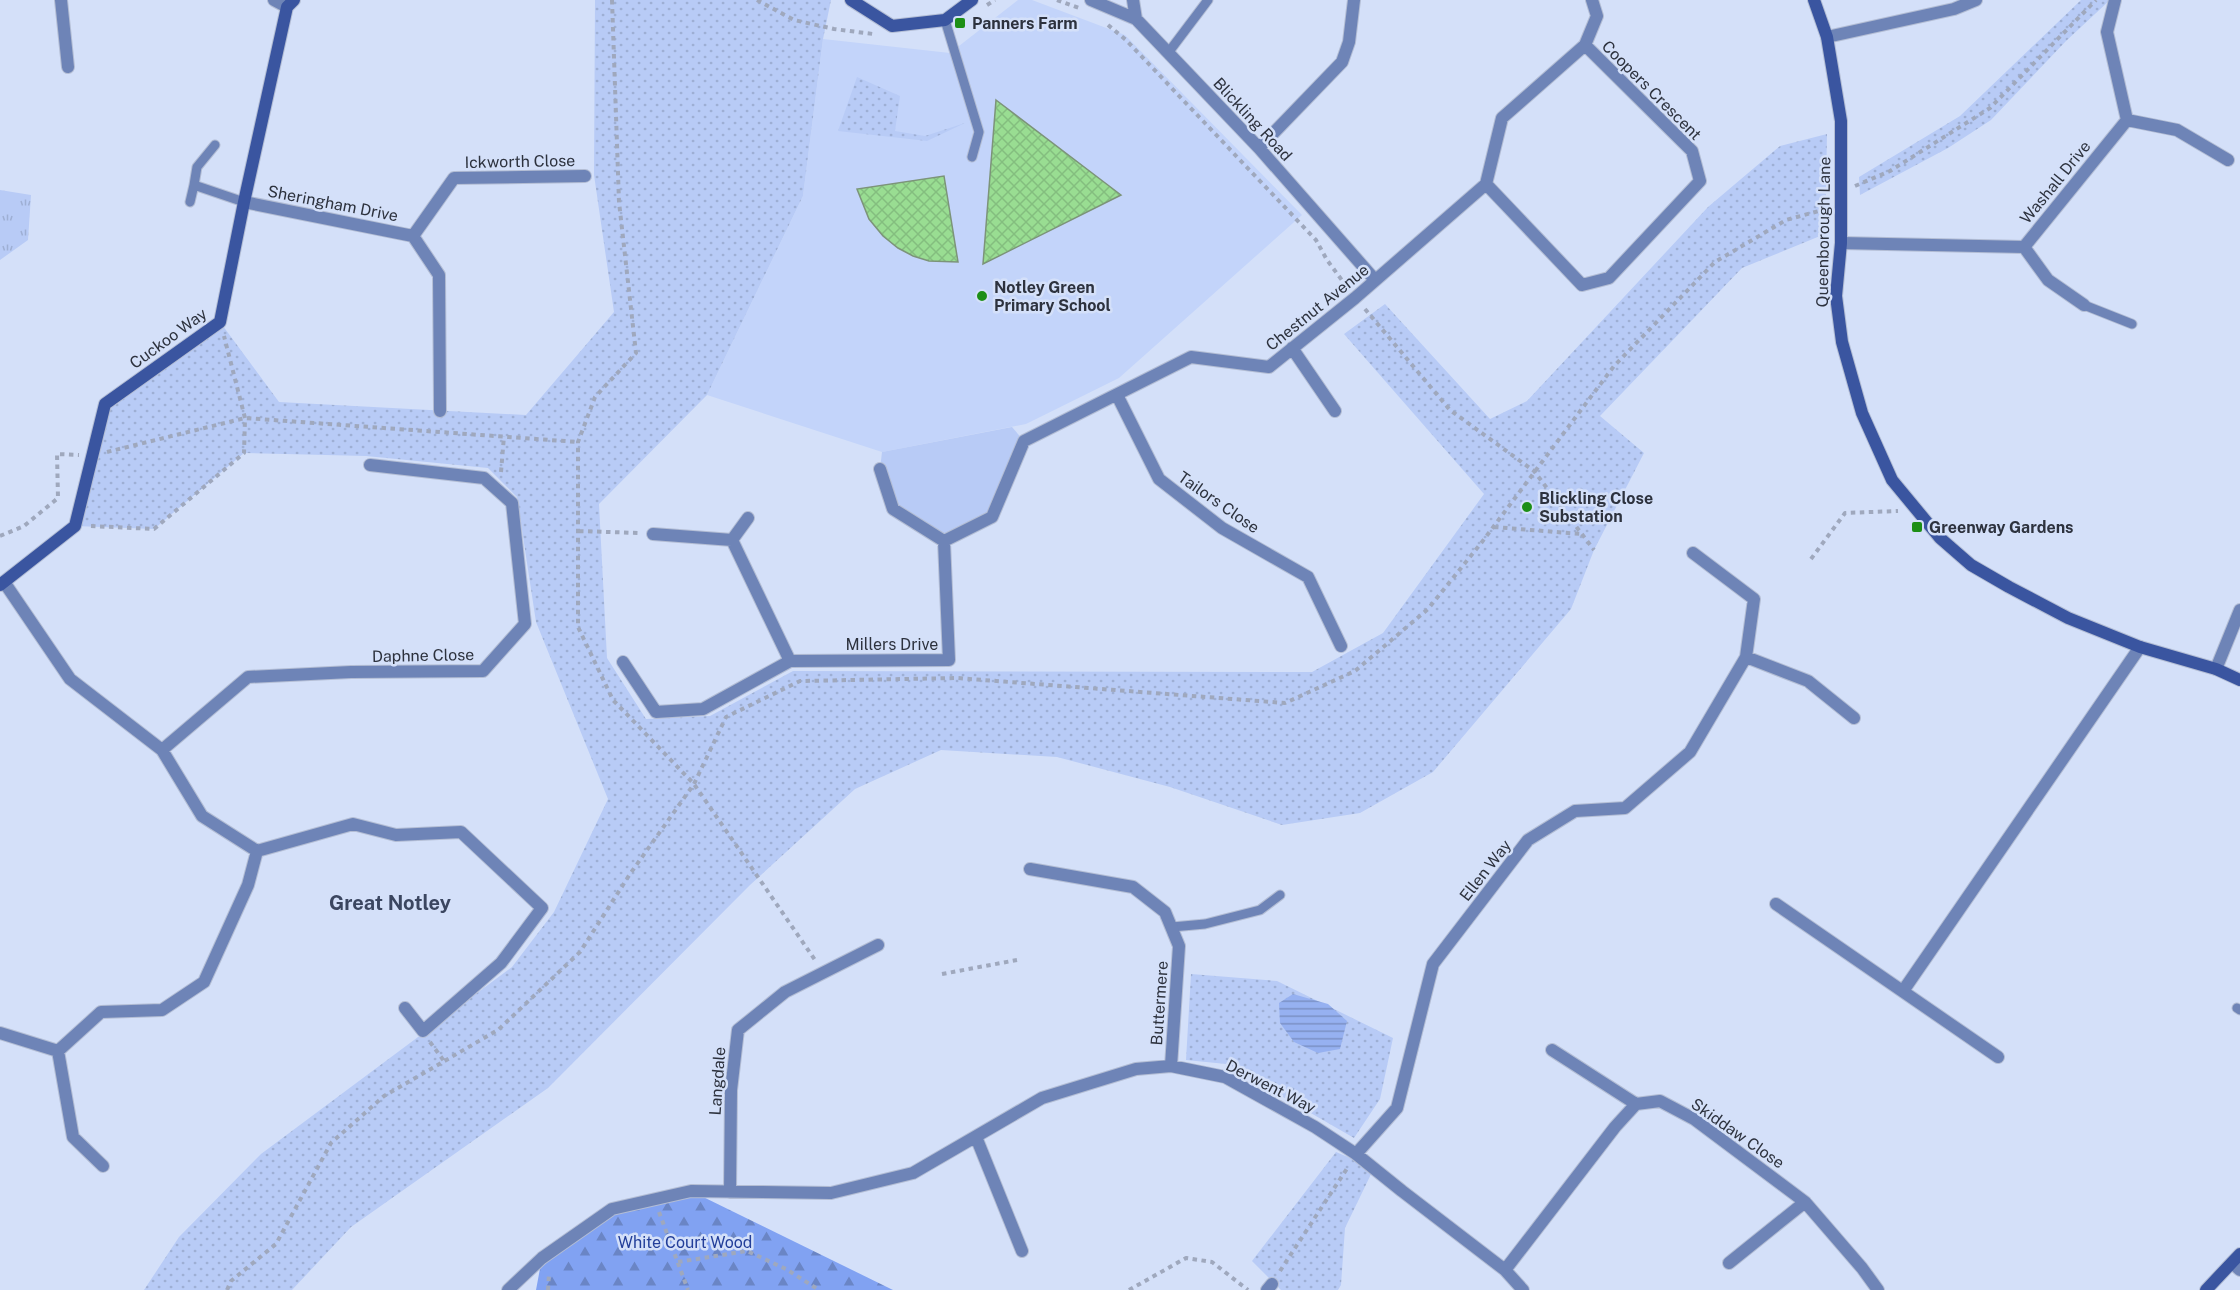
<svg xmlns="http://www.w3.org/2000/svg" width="2240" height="1290" font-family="'Public Sans',sans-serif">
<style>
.built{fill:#c3d4fa}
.grass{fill:url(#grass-tufts)}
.forest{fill:url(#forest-firs)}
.park{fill:url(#park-dots)}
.garden{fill:#b8cbf6}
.water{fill:url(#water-rules)}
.building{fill:url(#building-cross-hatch);stroke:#7c9479;stroke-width:1.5}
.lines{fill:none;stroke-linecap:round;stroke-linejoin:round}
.lane-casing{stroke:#b3bdd4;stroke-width:11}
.street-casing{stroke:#b3bdd4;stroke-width:14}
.secondary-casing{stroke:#b3bdd4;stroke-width:14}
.path{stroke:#9fa8bd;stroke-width:4;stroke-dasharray:4.5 4.5;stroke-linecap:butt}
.lane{stroke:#6e84b7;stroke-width:9}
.street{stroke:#6e84b7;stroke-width:12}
.secondary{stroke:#3a55a0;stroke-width:12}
.poi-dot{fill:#1d8f16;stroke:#d4e0f9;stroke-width:2}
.labels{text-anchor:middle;stroke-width:5;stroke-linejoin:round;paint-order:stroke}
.poi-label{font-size:16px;font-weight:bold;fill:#2d323e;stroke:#d4e0f9;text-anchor:start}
.street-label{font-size:16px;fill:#2d323e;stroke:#d4e0f9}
.park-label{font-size:16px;fill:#223e99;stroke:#d4e0f9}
.quarter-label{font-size:20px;font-weight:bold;fill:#3b4660;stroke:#d4e0f9}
</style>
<defs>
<pattern id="grass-tufts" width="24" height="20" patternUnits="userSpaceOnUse" patternTransform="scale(1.5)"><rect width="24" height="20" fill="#b8cbf6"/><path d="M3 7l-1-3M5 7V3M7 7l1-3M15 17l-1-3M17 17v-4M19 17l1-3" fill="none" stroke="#9eafd4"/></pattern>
<pattern id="forest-firs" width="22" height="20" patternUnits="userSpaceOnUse" patternTransform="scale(1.5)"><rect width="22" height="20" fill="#81a2f2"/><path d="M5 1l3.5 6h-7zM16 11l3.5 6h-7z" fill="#6a85c5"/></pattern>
<pattern id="park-dots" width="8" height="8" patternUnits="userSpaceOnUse" patternTransform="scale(1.5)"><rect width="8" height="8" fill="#b8cbf6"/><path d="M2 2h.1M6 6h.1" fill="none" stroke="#9eafd4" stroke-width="1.8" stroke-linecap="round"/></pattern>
<pattern id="water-rules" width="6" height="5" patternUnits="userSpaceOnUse" patternTransform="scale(1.5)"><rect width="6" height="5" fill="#96b1f1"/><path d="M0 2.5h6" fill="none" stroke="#7b91c5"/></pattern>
<pattern id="building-cross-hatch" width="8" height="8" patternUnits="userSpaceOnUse" patternTransform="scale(1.5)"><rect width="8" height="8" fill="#99dd92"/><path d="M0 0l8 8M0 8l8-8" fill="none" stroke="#84be7f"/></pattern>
</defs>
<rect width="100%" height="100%" fill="#d4e0f9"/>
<path class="built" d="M1018,0h14l93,35 177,180 -183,163 -93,46 -144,28 -175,-57 96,-199 20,-157 127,14z"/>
<path class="grass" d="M0,190l31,5 -3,45 -28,20z"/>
<path class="forest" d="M691,1191l202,99h-357l6,-32 70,-49z"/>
<path class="park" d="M595,0h236l-8,39 -20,157 -96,199 -108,109 8,154 39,61 64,-3 83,-45 519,1 71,-39 101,-139 -140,-160 41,-30 105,115 37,-18 181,-194 72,-61 47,-12 -2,100 -83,34 -142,148 44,37 -50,97 -23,59 -138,163 -73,41 -78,12 -112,-38 -113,-30 -116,-7 -86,39 -105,96 -202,203 -197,139 -59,63h-148l35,-53 82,-83 251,-187 42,-55 54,-113 -72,-177 -19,-125 -29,-29 -122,-12 -122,-3 -90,76 -79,-3 30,-122 115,-82 59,80 247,13 88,-103 -20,-137z
M2081,0h29l-44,41 -75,79 -43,28 -88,47 -1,-18 101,-61z
M857,77l43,19 -5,35 30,5 40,-13 -38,18 -89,-10z
M1191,974l86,7 116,57 -13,61 -26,39 -128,-74 -40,-4z
M1336,1152l38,16 -29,60 -4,57 -3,5h-57l-29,-29z"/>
<path class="garden" d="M1012,427l12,14 -32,76 -48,24 -51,-32 -13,-40 2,-17z"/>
<path class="water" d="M1293,994l35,10 19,17 -7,28 -22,4 -24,-11 -14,-19 -1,-20z"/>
<path class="building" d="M996,100l125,95 -138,69z
M944,176l14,86 -29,-1 -16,-5 -15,-8 -15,-12 -14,-17 -12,-30z"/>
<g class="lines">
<defs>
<path id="lane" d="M945,20l34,112 -7,25
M1168,53l40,-53
M215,145l-18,22 -3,18 50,17
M190,202l4,-17
M2084,305l48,19
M1172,927l33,-3 55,-14 20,-15
M2237,1008l3,2"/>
<path id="street" d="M61,0l7,67
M274,0l13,7
M1091,0l45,19 123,129 116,132
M1133,0l3,19
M1827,37l127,-28 22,-9
M2127,120l50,10 51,30
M1259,148l83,-86 7,-20 5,-42
M1486,184l96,101 27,-7 91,-97 -8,-30 -107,-106
M244,202l169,34 26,39 1,136
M413,236l41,-58 131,-2
M1841,243l183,4 103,-127 -20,-88 8,-32
M2024,247l24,33 36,25
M1292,348l43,63
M1117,395l42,84 63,49 86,49 33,69
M880,469l13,40 51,32 48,-24 32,-76 167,-84 78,10 86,-69 131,-114 16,-66 83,-73 12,-29 -5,-16
M653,534l79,6 58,121
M732,540l16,-22
M1746,657l62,24 46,37
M623,662l33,50 47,-3 87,-48 159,-1 -5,-119
M2216,669l24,-59
M162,750l86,-73 103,-5 132,-1 42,-47 -13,-121 -28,-25 -114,-13
M257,851l96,-27 43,11 65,-3 81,76 -41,55 -78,68 -18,-23
M1030,869l103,18 32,25 14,34 -8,120
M1776,904l222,153
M1903,991l237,-344
M0,1033l58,18 43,-39 61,-2 42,-28 44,-97 9,-34 -55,-35 -40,-66 -92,-71 -66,-97
M1552,1050l84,54
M58,1051l15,86 30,29
M976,1137l46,114
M1356,1154l41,-46 36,-144 95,-124 47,-29 50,-3 65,-56 56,-95 8,-58 -61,-46
M730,1192l1,-102 7,-60 47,-38 93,-47
M1729,1263l76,-61
M2232,1263l8,7
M1505,1270l110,-143 21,-23 24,-3 34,18 111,83 57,66 16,22
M508,1290l34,-32 70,-49 79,-18 140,2 82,-20 129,-75 94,-29 35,-3 54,11 90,50 41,27 46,37 103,79 18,20
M1267,1290l5,-6"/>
<path id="secondary" d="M851,0l41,26 53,-6 27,-20
M1814,0l13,37 14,84v122l-5,53 6,46 20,71 30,67 48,58 31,27 38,22 59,31 72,29 76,22 24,11
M0,585l75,-59 30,-122 115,-82 24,-120 43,-195 7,-7
M2206,1290l34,-36"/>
</defs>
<use href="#lane" class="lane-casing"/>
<use href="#street" class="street-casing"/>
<use href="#secondary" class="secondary-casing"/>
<path class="path" d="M612,0l7,202 17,151 -41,44 -17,45v185l35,73 81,84 121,176
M757,0l37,20 40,9 39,5
M1057,0l22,8
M987,5l8,-5
M1108,25l18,15 190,200 11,20 20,27
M1855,186l35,-15 100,-63 106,-108
M1365,309l85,101 84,61 60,79
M107,452l138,-34 333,24
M501,472l3,-36
M91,526l63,3 90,-76 1,-35 -21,-82
M1494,527l87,7
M579,531l59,2
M0,536l24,-10 34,-28 -1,-44 22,1
M1811,559l34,-46 53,-2
M942,974l75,-14
M430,1042l14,19
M659,1212l29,78
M678,1262l69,-11 39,18 33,21
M1280,1271l68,-104
M227,1290l4,-9 45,-37 55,-101 53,-47 114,-66 82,-78 50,-78 64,-90 32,-67 74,-36 157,-3 328,25 70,-32 73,-62 54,-67 132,-176 101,-104 71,-42 40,-11
M548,1290l1,-17
M1129,1290l57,-32 26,4 36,28"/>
<use href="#lane" class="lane"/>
<use href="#street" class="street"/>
<use href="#secondary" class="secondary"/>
</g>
<g class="poi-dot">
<rect x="954" y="17" width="12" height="12" rx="3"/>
<circle cx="982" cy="296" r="6"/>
<circle cx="1527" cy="507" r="6"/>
<rect x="1911" y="521" width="12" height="12" rx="3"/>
</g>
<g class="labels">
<g class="poi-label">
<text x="972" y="29">Panners Farm</text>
<text x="994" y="293">Notley Green<tspan x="994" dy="18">Primary School</tspan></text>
<text x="1539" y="504">Blickling Close<tspan x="1539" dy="18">Substation</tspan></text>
<text x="1929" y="533">Greenway Gardens</text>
</g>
<g class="street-label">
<text transform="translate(1652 90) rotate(45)" y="6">Coopers Crescent</text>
<text transform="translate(1253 119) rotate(47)" y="6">Blickling Road</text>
<text transform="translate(520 161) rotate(-1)" y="6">Ickworth Close</text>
<text transform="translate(2055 182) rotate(-51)" y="6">Washall Drive</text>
<text transform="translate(333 203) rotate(11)" y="6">Sheringham Drive</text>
<text transform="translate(1823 232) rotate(-89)" y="6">Queenborough Lane</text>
<text transform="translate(1317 307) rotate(-39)" y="6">Chestnut Avenue</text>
<text transform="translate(168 338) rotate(-36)" y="6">Cuckoo Way</text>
<text transform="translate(1219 502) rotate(35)" y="6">Tailors Close</text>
<text x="892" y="650">Millers Drive</text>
<text transform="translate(423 655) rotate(-1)" y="6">Daphne Close</text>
<text transform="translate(1485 870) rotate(-52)" y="6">Ellen Way</text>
<text transform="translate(1159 1003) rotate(-86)" y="6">Buttermere</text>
<text transform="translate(717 1081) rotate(-86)" y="6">Langdale</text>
<text transform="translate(1271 1086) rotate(27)" y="6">Derwent Way</text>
<text transform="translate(1738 1133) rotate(35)" y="6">Skiddaw Close</text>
</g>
<g class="park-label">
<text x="685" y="1248">White Court Wood</text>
</g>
<g class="quarter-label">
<text x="390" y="910">Great Notley</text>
</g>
</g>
</svg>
